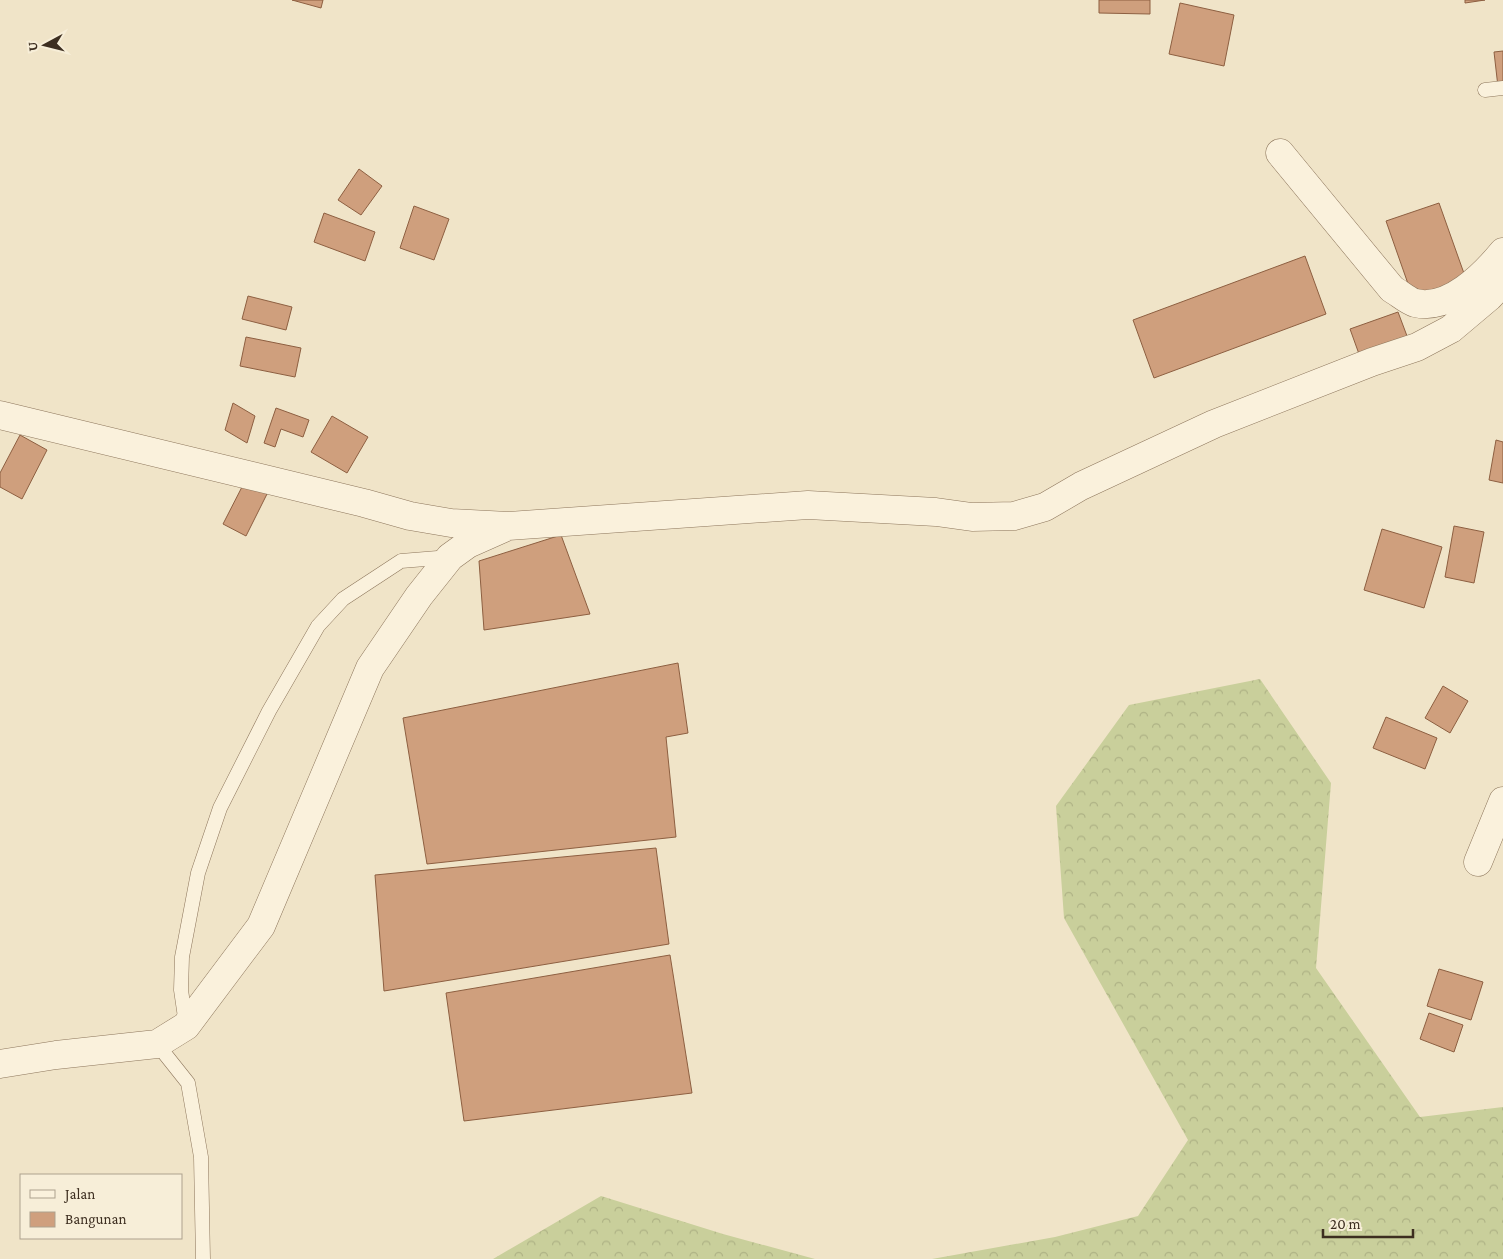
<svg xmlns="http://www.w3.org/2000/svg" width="1503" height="1259" font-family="'Crimson Pro',serif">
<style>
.forest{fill:url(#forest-crowns)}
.building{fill:#cf9f7d;stroke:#8d5f41}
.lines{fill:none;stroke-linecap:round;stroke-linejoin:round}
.lane-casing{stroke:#8d765c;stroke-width:15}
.street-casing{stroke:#8d765c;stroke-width:29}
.lane{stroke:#faf1dc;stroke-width:14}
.street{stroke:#faf1dc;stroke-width:28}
</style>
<defs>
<pattern id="forest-crowns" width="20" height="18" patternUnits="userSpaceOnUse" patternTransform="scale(1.25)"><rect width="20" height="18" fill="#c9cf9b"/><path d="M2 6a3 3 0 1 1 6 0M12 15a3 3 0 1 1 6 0" fill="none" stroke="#aeb285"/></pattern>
</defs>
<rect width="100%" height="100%" fill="#f0e4c8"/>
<path class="forest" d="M1260,679l71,104 -15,185 104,149 83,-10v152h-571l123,-22 83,-21 50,-76 -124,-222 -8,-112 73,-101z
M601,1196l122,38 92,25h-322z"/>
<path class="building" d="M292,0h31l-2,8z
M1099,0h51v14l-51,-1z
M1465,0h20l-20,3z
M1180,3l54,12 -10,51 -55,-12z
M1503,51v35l-5,1 -4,-35z
M359,169l23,17 -21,29 -23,-15z
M1439,203l27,76 -53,19 -27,-77z
M414,206l35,13 -15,41 -34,-12z
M324,213l51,19 -10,29 -51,-19z
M1305,256l21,58 -172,64 -21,-58z
M248,296l44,11 -6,23 -44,-11z
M1398,312l9,24 -48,18 -9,-25z
M246,337l55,11 -6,29 -55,-11z
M233,403l22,13 -8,27 -22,-13z
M276,408l33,12 -6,17 -22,-8 -6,18 -11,-4z
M332,416l36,21 -21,36 -36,-21z
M20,435l27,15 -25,49 -22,-12v-14z
M1496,440l7,2v41l-14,-3z
M244,483l23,11 -21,42 -23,-12z
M1454,526l30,6 -10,51 -29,-6z
M1382,529l60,18 -18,61 -60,-18z
M561,535l29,79 -106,16 -5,-69z
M678,663l10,70 -22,4 10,100 -249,27 -24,-146z
M1443,686l25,15 -18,32 -25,-15z
M1386,717l51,21 -12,31 -52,-21z
M656,848l13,96 -285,47 -9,-116z
M670,955l22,138 -228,28 -18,-128z
M1439,969l44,13 -12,38 -44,-14z
M1429,1013l34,12 -9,27 -34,-13z"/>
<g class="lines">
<defs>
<path id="lane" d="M1485,90l18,-2
M186,1024l-5,-34 1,-33 16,-84 22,-65 49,-97 49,-85 25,-27 58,-38 49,-4
M157,1044l31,39 13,74 2,102"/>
<path id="street" d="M1280,153l112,136c7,4 16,12 23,14 34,8 69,-28 88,-51
M0,415l364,88 46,13 41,7 57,3 300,-21 128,7 36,5 42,-1 31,-9 36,-21 133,-62 158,-62 45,-15 34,-18 38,-32 14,-15
M1478,862l25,-61
M0,1064l56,-9 101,-11 29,-18 75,-100 109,-258 49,-72 31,-39 18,-13 36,-16"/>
</defs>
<use href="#lane" class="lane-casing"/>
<use href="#street" class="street-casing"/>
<use href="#lane" class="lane"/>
<use href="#street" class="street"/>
</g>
<rect x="20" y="1174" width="162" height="65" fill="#f7eed8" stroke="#ada18e"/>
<rect x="30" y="1190" width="25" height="8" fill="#faf1dc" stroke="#ada18e"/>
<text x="65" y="1199" font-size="15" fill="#3d2e20">Jalan</text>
<rect x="30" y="1212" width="25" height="15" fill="#cf9f7d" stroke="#ada18e"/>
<text x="65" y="1224" font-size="15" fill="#3d2e20">Bangunan</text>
<g transform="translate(45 45) rotate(263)" stroke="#f7eed8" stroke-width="4" paint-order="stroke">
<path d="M0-4L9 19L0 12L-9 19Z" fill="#3d2e20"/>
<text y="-8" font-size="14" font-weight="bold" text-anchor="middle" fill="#3d2e20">U</text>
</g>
<path d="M1323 1229v8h90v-8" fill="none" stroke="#3d2e20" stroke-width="2.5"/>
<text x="1330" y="1229" font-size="15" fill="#3d2e20" stroke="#f7eed8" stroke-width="4" paint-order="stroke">20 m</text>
</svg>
